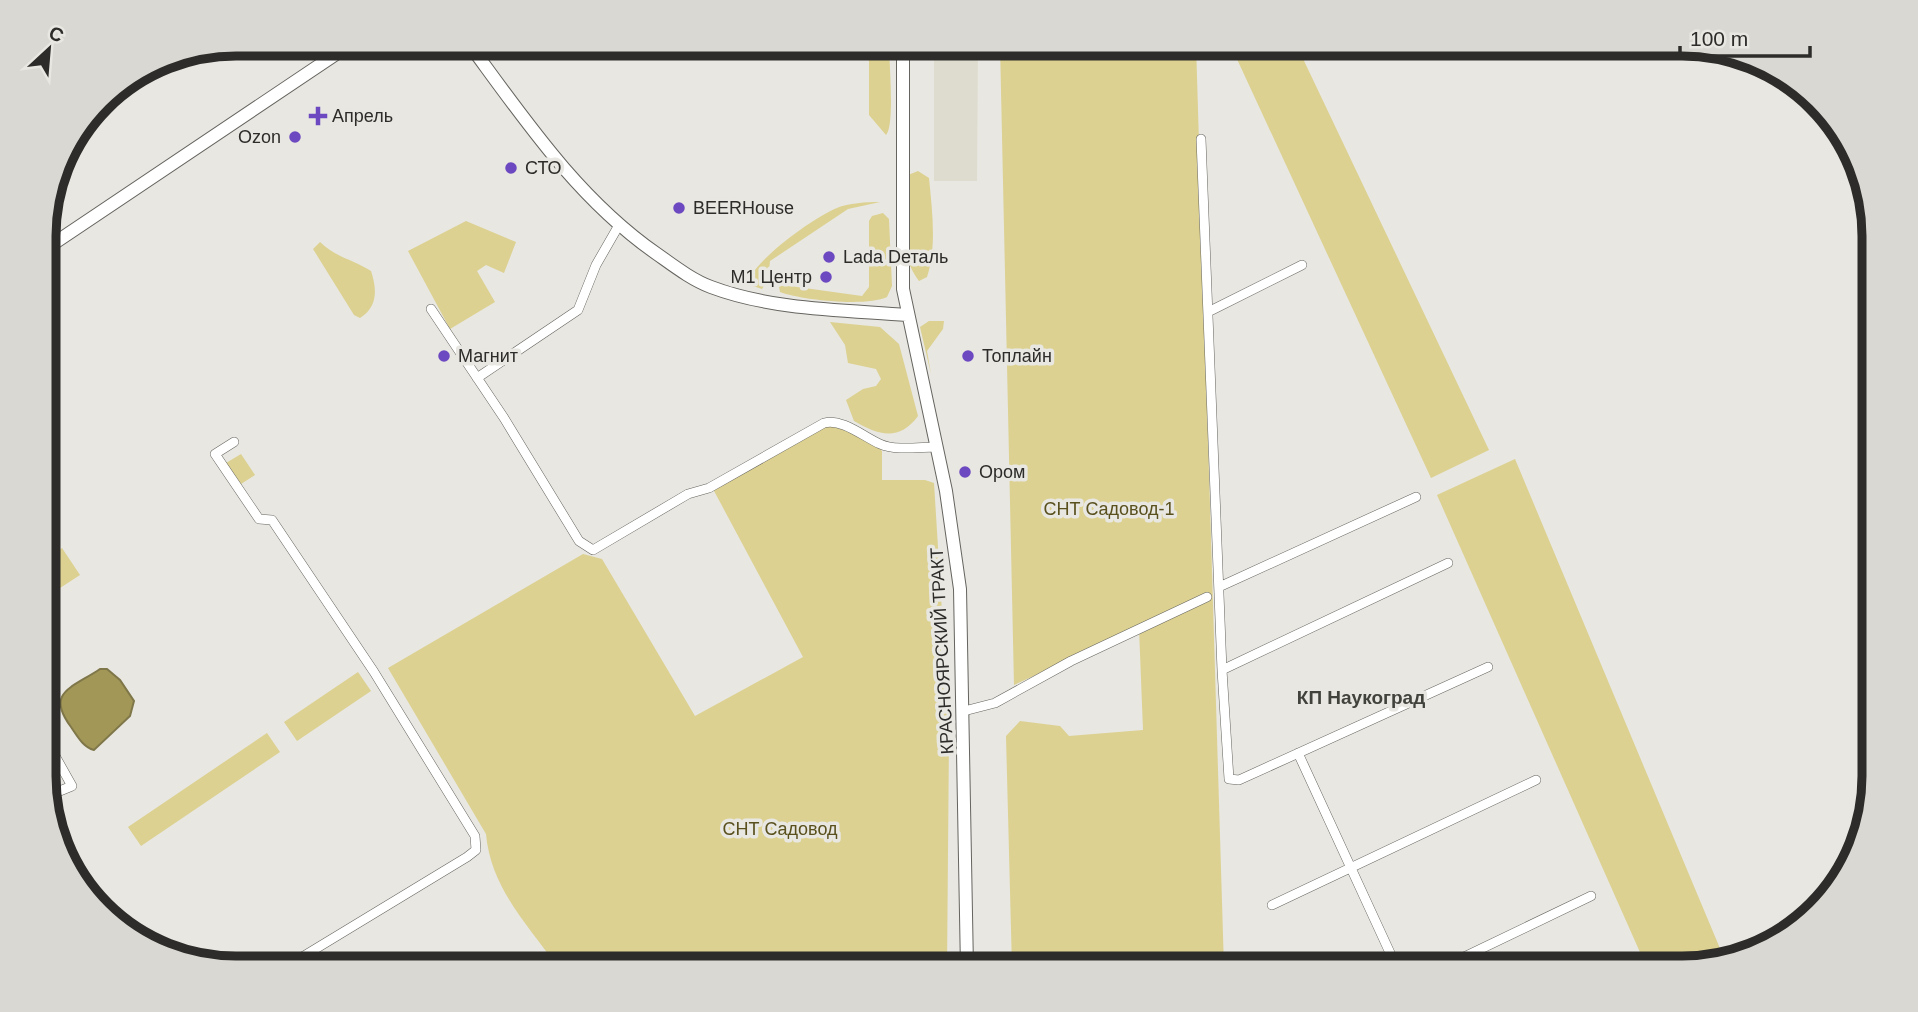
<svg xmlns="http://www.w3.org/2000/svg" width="1918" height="1012" font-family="Helvetica,sans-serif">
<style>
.built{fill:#dedccf}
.green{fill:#dcd190}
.water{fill:#a29756;stroke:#7f7749;stroke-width:2}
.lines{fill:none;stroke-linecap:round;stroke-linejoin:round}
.street-casing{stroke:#65645f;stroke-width:10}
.secondary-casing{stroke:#65645f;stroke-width:14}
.street{stroke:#fff;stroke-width:9}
.secondary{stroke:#fff;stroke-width:12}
.poi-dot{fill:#6c48c1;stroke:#e8e7e1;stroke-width:2.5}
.labels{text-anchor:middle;stroke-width:7;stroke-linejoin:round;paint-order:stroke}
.poi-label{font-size:18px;fill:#2d2c2a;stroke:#e8e7e1;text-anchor:start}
.park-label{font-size:18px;fill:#59501e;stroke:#e8e7e1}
.street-label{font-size:18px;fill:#2d2c2a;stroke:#e8e7e1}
.neighbourhood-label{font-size:19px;font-weight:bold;fill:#42423d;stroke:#e8e7e1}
.rim{fill:none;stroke:#2d2c2a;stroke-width:9}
</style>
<rect width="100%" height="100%" fill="#e8e7e1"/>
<path class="built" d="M934,44h44l-1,137h-43z"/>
<path class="green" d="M861,44h28c0,17 6,82 -3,91l-17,-20v-54z
M1000,44h196l28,924h-212l-6,-232 14,-15 40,5 9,10 74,-6 -4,-102 -125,57z
M1230,44h66l193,406 -58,28z
M918,171l11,7c3,32 8,68 -2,99l-8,4c-18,-24 -13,-44 -10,-71 1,-12 -2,-23 -1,-35z
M880,202l-32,7 -78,52 -2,19 -6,9 -15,-5c6,-23 67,-67 90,-76 11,-5 30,-6 43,-6z
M883,213l6,6 3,67 -5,11c-21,10 -86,3 -107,-5l-1,-5 4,-2 79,11 7,-9v-66l3,-5z
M466,221l50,21 -12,31 -18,-8 -9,6 18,31 -45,27 -42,-78z
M320,242c15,15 34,18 51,29 6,18 7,36 -11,47l-6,-3 -41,-66z
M929,321h15l-1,8 -16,22 4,23 -11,-47z
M830,322l50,5 19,17 19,72c-19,26 -40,19 -64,5l-8,-21 17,-11 13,-3 5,-7 -5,-10 -28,-6 -3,-18z
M827,425l22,6 26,13 7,7v29h43l9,3 9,145 -4,43 7,28 3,38 -2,231h-389c-30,-44 -67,-79 -72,-134l-98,-166 195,-114 19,5 93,157 108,-59 -90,-168z
M241,454l14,21 -14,9 -15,-21z
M1515,459l209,499 -30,10h-47l-210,-473z
M62,548l18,27 -20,13 -15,-22v-7z
M358,672l13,19 -74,50 -13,-19z
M267,733l13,19 -139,94 -13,-19z"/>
<path class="water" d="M100,669h7l13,11 14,21 -4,15 -36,34c-11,-3 -16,-13 -23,-23 -26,-35 1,-39 29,-58z"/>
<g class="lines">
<defs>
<path id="street" d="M1201,139l21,531 7,109 10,1 249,-113
M431,309l73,109 75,123 14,9 95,-56 21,-6 115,-65c18,-5 40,14 56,21 15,7 40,3 56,3
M1208,312l94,-47
M477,378l101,-68 18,-45 23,-40
M234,442l-19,12 44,65 13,1 102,152 101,164 1,14 -9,7 -183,111
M1219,587l197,-90
M1222,670l226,-107
M964,711l31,-8 76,-42 136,-64
M45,738l27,48 -27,11
M1298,753l99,215
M1272,905l264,-125
M267,968h9
M1441,968l150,-72"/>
<path id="secondary" d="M469,44c56,76 109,155 188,210 17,12 35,26 54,33 61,23 132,23 196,28
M903,44v245l43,202 14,98 7,379
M44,250l307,-206"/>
</defs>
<use href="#street" class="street-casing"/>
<use href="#secondary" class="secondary-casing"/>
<use href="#street" class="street"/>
<use href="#secondary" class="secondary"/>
</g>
<g class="poi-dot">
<path d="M314.5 105.5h7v7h7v7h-7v7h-7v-7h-7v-7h7z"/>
<circle cx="295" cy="137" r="7"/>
<circle cx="511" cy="168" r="7"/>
<circle cx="679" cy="208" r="7"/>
<circle cx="829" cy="257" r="7"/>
<circle cx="826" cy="277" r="7"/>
<circle cx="444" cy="356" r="7"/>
<circle cx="968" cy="356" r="7"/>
<circle cx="965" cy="472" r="7"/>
</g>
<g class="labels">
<g class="poi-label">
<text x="332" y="122">Апрель</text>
<text x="281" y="143" text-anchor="end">Ozon</text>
<text x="525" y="174">СТО</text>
<text x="693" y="214">BEERHouse</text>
<text x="843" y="263">Lada Dеталь</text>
<text x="812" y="283" text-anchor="end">М1 Центр</text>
<text x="458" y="362">Магнит</text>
<text x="982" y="362">Топлайн</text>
<text x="979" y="478">Ором</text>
</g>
<g class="park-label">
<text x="1109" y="515">СНТ Садовод-1</text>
<text x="780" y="835">СНТ Садовод</text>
</g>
<g class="street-label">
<text transform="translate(942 651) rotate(-93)" y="6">КРАСНОЯРСКИЙ ТРАКТ</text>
</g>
<g class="neighbourhood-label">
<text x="1361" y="704">КП Наукоград</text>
</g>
</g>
<path d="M0 0H1918V1012H0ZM236 56H1682A180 180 0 0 1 1862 236V776A180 180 0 0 1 1682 956H236A180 180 0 0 1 56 776V236A180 180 0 0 1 236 56Z" fill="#d9d8d2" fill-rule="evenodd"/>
<path class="rim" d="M236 56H1682A180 180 0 0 1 1862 236V776A180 180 0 0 1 1682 956H236A180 180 0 0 1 56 776V236A180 180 0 0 1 236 56Z"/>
<g transform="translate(49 49) rotate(26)" stroke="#e8e7e1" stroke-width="5" paint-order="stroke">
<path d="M0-5L12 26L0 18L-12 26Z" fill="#2d2c2a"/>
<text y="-10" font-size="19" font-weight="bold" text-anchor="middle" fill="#2d2c2a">С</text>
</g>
<path d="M1680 46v10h130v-10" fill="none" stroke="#2d2c2a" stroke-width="3.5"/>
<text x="1690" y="46" font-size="21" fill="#2d2c2a" stroke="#e8e7e1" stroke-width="5" paint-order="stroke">100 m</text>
</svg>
